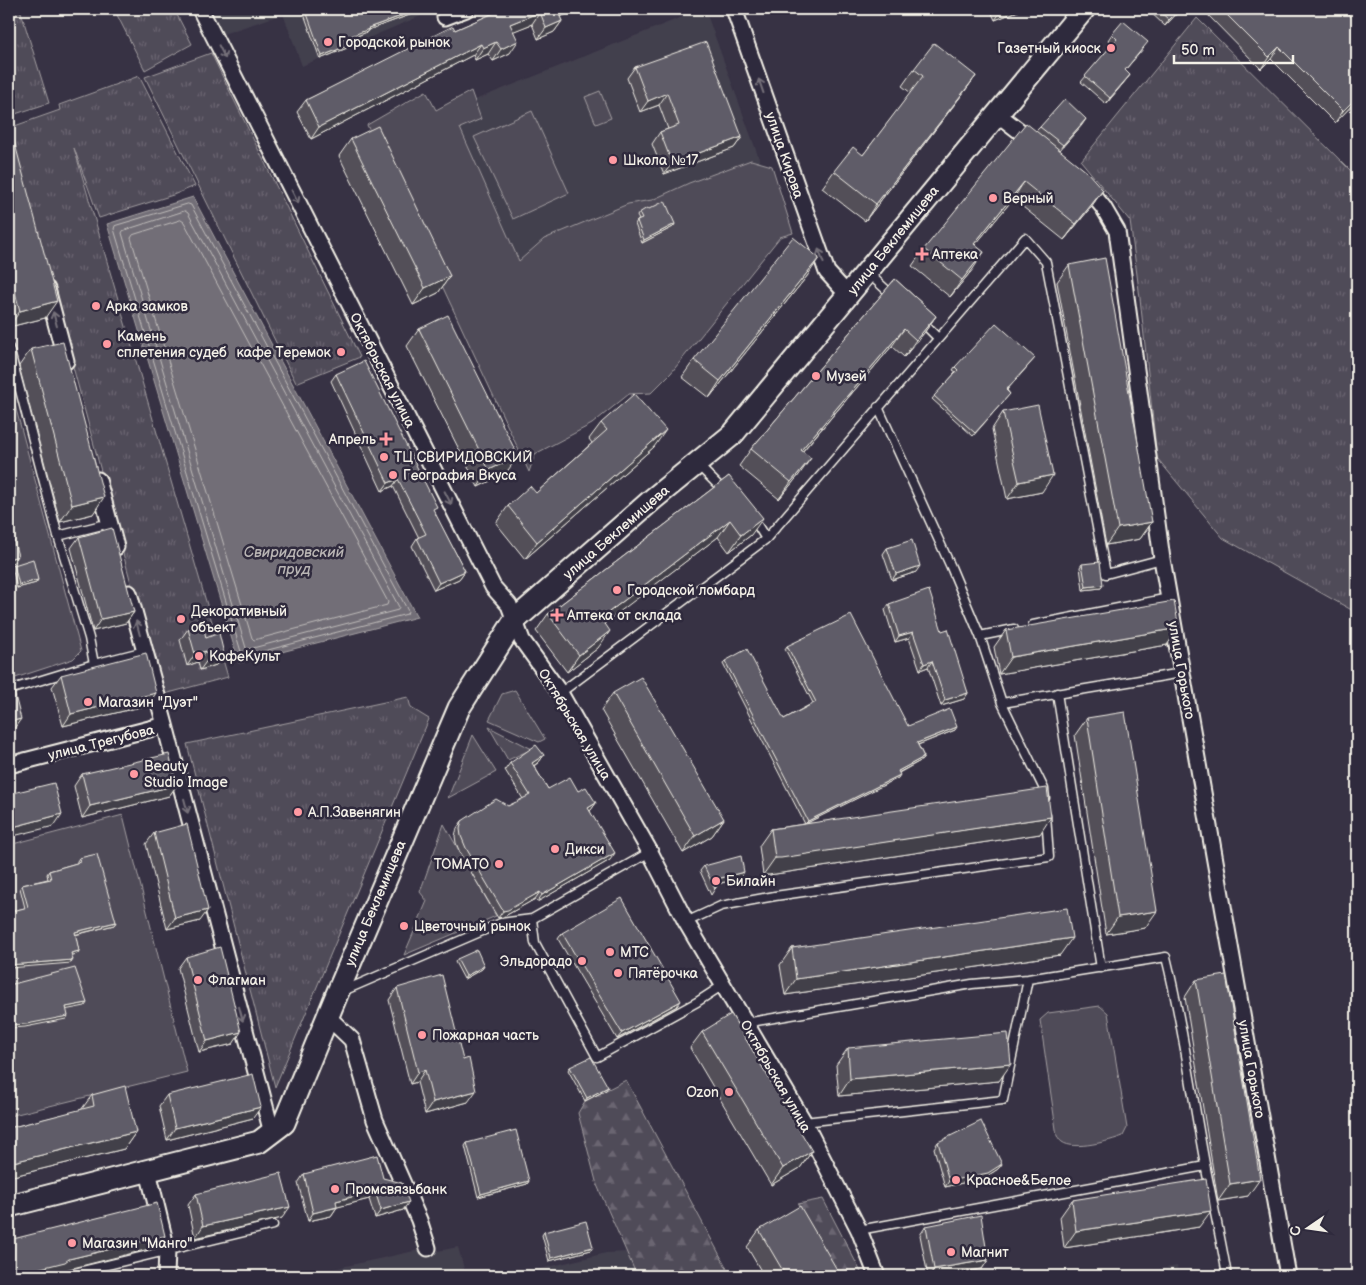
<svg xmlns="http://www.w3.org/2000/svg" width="1366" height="1285" font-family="'Balsamiq Sans',sans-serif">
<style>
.built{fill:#433f4e}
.green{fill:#504b59;stroke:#a29ea0}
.forest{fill:url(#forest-firs);stroke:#a29ea0}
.park{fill:url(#park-tufts);stroke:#a29ea0}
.water{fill:#726e77;stroke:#a6a2a4}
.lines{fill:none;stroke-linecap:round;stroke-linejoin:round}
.shore{stroke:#c0bdbb;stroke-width:1}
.lane-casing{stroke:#f4f1e8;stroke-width:11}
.street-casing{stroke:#f4f1e8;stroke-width:19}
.secondary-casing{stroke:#f4f1e8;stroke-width:25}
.lane{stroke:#2f2a3d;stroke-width:8}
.street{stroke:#2f2a3d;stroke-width:15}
.secondary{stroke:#2f2a3d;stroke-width:21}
.wall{fill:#524f59;stroke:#f4f1e8}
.shaded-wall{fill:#424048;stroke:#f4f1e8}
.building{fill:#5f5c67;stroke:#f4f1e8}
.oneway{stroke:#747079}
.poi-dot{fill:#ff9aa2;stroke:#2f2a3d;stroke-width:2}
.labels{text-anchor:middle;stroke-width:5;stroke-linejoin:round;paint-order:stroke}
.poi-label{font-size:14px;fill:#f4f1e8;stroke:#2f2a3d;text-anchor:start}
.street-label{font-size:14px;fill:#f4f1e8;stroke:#2f2a3d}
.water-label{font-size:15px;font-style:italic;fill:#bab6b5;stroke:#2f2a3d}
</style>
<defs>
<pattern id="forest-firs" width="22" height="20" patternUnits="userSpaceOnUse" patternTransform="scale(1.25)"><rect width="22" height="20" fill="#504b59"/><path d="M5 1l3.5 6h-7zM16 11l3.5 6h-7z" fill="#6a6571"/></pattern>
<pattern id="park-tufts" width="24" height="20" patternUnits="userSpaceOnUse" patternTransform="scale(1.25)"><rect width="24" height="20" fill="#504b59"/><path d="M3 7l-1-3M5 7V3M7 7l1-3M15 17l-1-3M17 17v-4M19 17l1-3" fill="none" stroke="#6a6571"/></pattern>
</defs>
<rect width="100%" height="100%" fill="#373244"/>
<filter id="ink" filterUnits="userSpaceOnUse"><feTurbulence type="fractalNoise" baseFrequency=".02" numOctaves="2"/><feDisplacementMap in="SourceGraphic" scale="10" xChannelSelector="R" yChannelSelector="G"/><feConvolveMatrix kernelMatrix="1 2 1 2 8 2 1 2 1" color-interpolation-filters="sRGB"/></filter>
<g filter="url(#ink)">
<path class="built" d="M215,9h222l-135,57 -19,-52 -63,21 -12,-24z
M702,9h3l59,163 -224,159 -95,-219z
M437,1246l1,5 20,-4 8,29h-165z
M649,1251l9,25h-147l95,-23z
M1177,1266l2,10h-58z"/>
<path class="green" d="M426,91l10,19 35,-19 10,28 -21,9 59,133 25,-22 84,-35 24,-4 37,-17 62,-23 21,6 21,67 -13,4 -109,136 -20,20 -22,1 -37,30 -57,30 -6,18 -162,-347z
M600,91l11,27 -15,6 -11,-27z
M532,111l37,82 -56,26 -39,-82z
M9,383l72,268 -8,8 -64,21z
M515,690l30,49 -6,3 -50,-22 13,-26z
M489,727l43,22 -24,11z
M473,735l23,37 -48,26z
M123,815l64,257 -178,44v-271z
M444,824l52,92 -92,39 23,-54 -7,-9z
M1100,1006l8,7 19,115 -4,8c-13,5 -49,15 -61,6 -2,-1 -3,-4 -5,-6l-17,-116 8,-7z"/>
<path class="forest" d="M626,1080l105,196h-94l-40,-91 -19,-72 7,-12z
M823,1199l40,77h-28l-37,-72z"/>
<path class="park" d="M9,9h11l29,94 -40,13z
M114,9h60l18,35 -47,26z
M1197,18l160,159v436l-134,-75 -66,-80 -17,-160 -10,-77 -49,-60z
M211,53l149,304 -64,26 -151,-306z
M139,76l56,110 -22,9 -74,23 -25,-70 154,529 -67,18 -152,-567 51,-18 -1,-5z
M408,697l3,11 18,11 -154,368 -88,-343z"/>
<path class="water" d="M193,197l224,420 -178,46 -132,-439z"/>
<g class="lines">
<path class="shore" d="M188,204l3,1 217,406 -1,3 -162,42 -3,-1 -128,-426 1,-3z
M185,211l3,2 211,394 -1,3 -149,39 -3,-1 -124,-415 1,-2z
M181,220l3,2 204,380 -1,3 -133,35 -2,-2 -121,-400 2,-3z"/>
<defs>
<path id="lane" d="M868,273l25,23
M922,322l16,16
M9,348l49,188 52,-13
M878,407l73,160 29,69 22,67 42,86 1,9
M698,465l27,27
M58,536l31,102 5,26
M766,539l259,-301 21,24 60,312 56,-15
M1033,625l136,-27
M980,636l34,-7
M9,690l85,-26 51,-13
M560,693l206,-154 -8,-13 -7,-8
M1057,693l44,275
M1002,703l180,-30
M532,919l3,24 62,114 100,-55 26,-17
M686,922l35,-16 54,-10 274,-39 -3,-42
M343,991l158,-68 31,-4 118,-67
M745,1023l227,-39 56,-5 138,-22c17,68 26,138 39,207 7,37 16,74 22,112
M804,1122l199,-22 25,-121
M859,1230l346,-64
M62,1276l211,-51"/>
<path id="street" d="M200,9l293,578 16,18 13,35 38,53 90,159 36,70 118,200 55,108 18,46
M734,9l93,263 21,23
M445,17l21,-8
M996,113l39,30
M1083,183l20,24 14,24 45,328 126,717
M47,289l19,72
M98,480l18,67
M129,593l36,132 107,408
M9,765l156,-40
M328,1017l24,23 23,80 44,100 9,28
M148,1171l19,79 -1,26"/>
<path id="secondary" d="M9,1206l250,-64 25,-19 53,-129 122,-286 56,-88 138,-121 80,-65 351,-425"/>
</defs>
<use href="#lane" class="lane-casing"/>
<use href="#street" class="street-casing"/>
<use href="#secondary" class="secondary-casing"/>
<use href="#lane" class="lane"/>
<use href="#street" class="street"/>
<use href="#secondary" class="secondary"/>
</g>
<path class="wall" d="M312,9h114l-58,21 -1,2 -20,8v8l-27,11 -16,-45 2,-3z
M503,9h76l-19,8 2,4 -8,11 -16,7 -6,-15 -19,7 -3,22 -17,8 -5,-7 -13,6 -2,-5 -162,84 -14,-27 9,-12 149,-70z
M682,9h16l-14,5z
M870,9h14l-12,4z
M990,9h33l-28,11z
M1147,9h34l-16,17z
M1208,9h54l95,91 -22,23 -64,-64 -10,10 -56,-57z
M1112,34l32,14 -19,22 5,5 -24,29 -25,-22 32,-38 -5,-4z
M635,67l107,70 -8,11 -70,26 -12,-30 8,-12 8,-3 -9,-24 -19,7 -13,-34z
M914,69l62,7 -12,16 -99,129 -43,-33 12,-17 29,-16 48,-62 -9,-7z
M9,113l36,205 -36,9z
M1082,125l-23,25 44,40 -12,17 -27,33 -51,-41 -38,46 -2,24 -23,28 -38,-31 12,-17 112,-118 4,-4z
M351,139l99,137 -12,17 -25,12 -74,-149z
M639,213l36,11 -2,3 -31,16 -7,-19 2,-3 2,-1 -2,-4z
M1069,265l83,257 -12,17 -34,6 -49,-263z
M808,275l-99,123 -27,-21 12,-17z
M895,279l41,37 -12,17 -20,24 -12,-11 -89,105 -4,24 -20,24 -40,-33 12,-17z
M419,329l87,144 -28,14 -71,-141z
M31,349l62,165 -33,8 -41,-156z
M1035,358l-28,32 3,4 -2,2 -35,40 -41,-37 24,-27 -3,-2 2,-3z
M336,374l98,138 31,59 -6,8 -25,11 -22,-44 5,-8h2l-26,-52 -11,5 -51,-110z
M1003,412l39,80 -35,7 -15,-70z
M601,423l53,24 -129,112 -29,-36 12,-17 28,-13 56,-50 -3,-4z
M729,476l22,59 -22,17 -11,-15 -114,86 -6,25 -31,24 -31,-41 12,-17z
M79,537l55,75 -8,11 -33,8 -22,-83z
M887,548l29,24 -24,8 -9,-26z
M1082,564l21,21 -2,3 -18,2 -3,-23z
M14,565l22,18 -19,5 -5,-21z
M889,604l53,27 26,62 -4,6 -23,7 -13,-39 -8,3 -11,-32 -14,4 -10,-32z
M188,629l18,9 10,27 -16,5 -2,-8 -11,4 -7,-26z
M1006,630l161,15 -168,29 -5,-27z
M787,646l121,80 47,4 -37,15 6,12 -2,3 -23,13 -1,5 -92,45 234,11 -271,41h-6l-4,-29 12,-17 34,-5 -82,-160 2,-3 59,58 29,-16 -28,-54z
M61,675l87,30 -85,21 -11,-39z
M613,693l111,126 -12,17 -29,17 -82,-143z
M1087,718l58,210 -39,6 -31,-199z
M544,755l-5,7 -5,4 14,23 30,2 18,12 -6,8 20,49 -73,42 -2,-3 -32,18 -5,1 -37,-63 -5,-12 -1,-7 2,-8 5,-7 46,-15 15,-7 -18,-29 5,-7z
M82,774l95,11 -8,11 -87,22 -8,-32z
M154,833l46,88 -33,8 -21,-85z
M79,858l37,64 -2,3 -39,10 4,16 -2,3 -6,1v8l-60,-16 -2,-8v-27l16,-4 -5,-20 2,-3 26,-6 -1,-5 2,-3 28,-8v-2z
M704,866l36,12 -22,6 -7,11 -11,-24z
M562,933l115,73 -60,33 -59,-100z
M792,948l268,7 -275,40 -5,-30z
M186,957l47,87 -34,8 -21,-84z
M457,959l27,7 -2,3 -18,10 -9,-17z
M1196,980l52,216 -30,5 -33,-204z
M397,988l71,114 -43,12 -8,-32 -7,2 -21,-84z
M702,1032l110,119 -12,17 -29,17 -81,-137z
M848,1048l151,33 -160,15 -3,-31z
M570,1067l36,23 -21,11 -17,-31z
M92,1095l44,37 -12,17 -115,28v-49l72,-18z
M167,1095l86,23 -86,22 -8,-34z
M938,1142l64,22 -4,5 -14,9 -39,9 -11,-39z
M467,1143l62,38 -2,3 -49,13 -13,-51z
M304,1174l79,4 20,32 -28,8 -6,-19 -32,8 -6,9 -23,5 -10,-38z
M196,1194l86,24 -87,20 -7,-33z
M1072,1200l127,27 -135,21 -4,-31z
M926,1226l62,34 -6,9 -45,7h-9l-8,-41z
M759,1230l80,43 -2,3h-73l-17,-29z
M544,1232l47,18 -42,11 -7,-26z"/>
<path class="shaded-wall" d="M420,9h6l-58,21 -1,2 -23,9 2,-3 22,-10z
M560,9h19l-30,12 8,-11z
M687,9h11l-14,5z
M874,9h10l-12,4z
M1003,9h20l-28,11z
M1180,9h1l-16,17 4,-6z
M540,12l-8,12 -30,12 8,-12z
M562,21l-8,11 -16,7 8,-11z
M518,41l-8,12 -17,8 8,-12z
M496,42l-8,12 -13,6 8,-12z
M481,44l-8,11 -162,84 8,-12z
M349,45l-2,3 -27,11 2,-3z
M1279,47l-8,12 -10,10 8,-12z
M1130,75l-4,5 -20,24 4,-6z
M976,76l-12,16 -99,129 11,-17z
M667,93l-8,12 -19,7 8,-11z
M1357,97v3l-22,23 8,-12z
M1086,119l-4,6 -23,26 4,-6z
M742,137l-8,11 -70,26 8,-11z
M1024,182l-11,17 -51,62 12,-17z
M1103,190l-12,17 -27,33 12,-16z
M675,224l-2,3 -31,16 2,-3z
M984,252l-11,17 -23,28 12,-17z
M819,258l-11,17 -99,123 11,-17z
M450,276l-12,17 -25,12 12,-17z
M57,301l-12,17 -36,9 11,-16z
M936,316l-12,17 -20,24 12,-17z
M904,329l-12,17 -103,121 12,-17z
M666,430l-12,17 -129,112 12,-17z
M518,456l-12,17 -28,14 11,-17z
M811,458l-12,17 -20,24 12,-17z
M1053,475l-11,17 -35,7 12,-17z
M398,479l-5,7 -11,5 6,-8z
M104,497l-11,17 -33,8 12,-17z
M763,518l-12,17 -22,17 12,-17z
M730,520l-12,17 -129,98 12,-17z
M1152,522l-12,17 -34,6 12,-17z
M18,556l-4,6 -5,2v-5z
M920,566l-4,6 -24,8 4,-6z
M465,571l-6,8 -25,11 5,-7z
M38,580l-2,3 -19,5 2,-3z
M1103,585l-2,3 -18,2 3,-3z
M134,612l-8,11 -33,8 8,-12z
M1179,628l-12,17 -168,29 12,-17z
M610,631l-12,17 -31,24 12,-17z
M913,632l-4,6 -14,4 4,-6z
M206,651l-8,11 -11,4 8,-12z
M224,654l-8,11 -16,5 8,-11z
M932,661l-4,6 -8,3 4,-6z
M156,693l-8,12 -85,21 8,-12z
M968,693l-4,6 -23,7 4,-6z
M21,719l-8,11 -4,2v-10z
M957,727l-2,3 -40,16 2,-3z
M544,755l-5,7 -12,8 5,-7z
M924,757l-2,3 -26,14 2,-3z
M900,775l-2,3 -93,46 3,-3z
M177,785l-8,11 -87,22 8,-12z
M596,803l-5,7 -8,5 5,-7z
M62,814l-8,12 -45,11v-9z
M1051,817l-11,17 -271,41h-6l12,-17z
M724,819l-12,17 -29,17 12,-17z
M615,853l-5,7 -73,42 5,-7z
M744,872l-4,6 -23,6 4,-6z
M540,892l-5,7 -32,18 -5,1 5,-7z
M208,910l-8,11 -33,8 8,-11z
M1157,911l-12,17 -39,6 12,-17z
M116,922l-2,3 -41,10 2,-3z
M1072,938l-12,17 -275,40 11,-16z
M79,951l-2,3 -8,2 2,-3z
M73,960l-2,3 -62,5v-3z
M484,966l-2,3 -18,10 2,-3z
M681,1001l-4,5 -60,33 5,-6z
M87,1003l-2,3 -21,4 2,-3z
M68,1016l-2,3 -41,8 -16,1v-3z
M241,1032l-8,12 -34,8 8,-11z
M1011,1064l-12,17 -160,15 11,-17z
M425,1070l-8,12 -7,2 8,-12z
M608,1087l-2,3 -21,11 2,-3z
M476,1091l-8,11 -43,12 8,-12z
M261,1107l-8,11 -86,22 8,-12z
M136,1132l-12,17 -115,28v-14z
M812,1151l-12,17 -29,17 12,-17z
M1002,1164l-4,5 -14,9 -39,9 4,-6z
M1260,1179l-12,17 -30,5 12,-17z
M529,1181l-2,3 -49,13 3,-3z
M375,1191l-6,8 -39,10 6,-8z
M409,1202l-6,8 -28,8 6,-8z
M290,1207l-8,11 -87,20 8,-12z
M337,1207l-6,9 -23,5 5,-8z
M1211,1211l-12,16 -135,21 12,-17z
M165,1236l-8,11 -96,24 -4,3 -10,2h-37l59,-17z
M593,1247l-2,3 -42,11 2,-3z
M988,1260l-6,9 -45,7h-8l5,-7z"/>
<path class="building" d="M312,9h108l-52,19 1,1 -23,9 3,7 -27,11 -16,-45z
M503,9h57l-3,1 5,11 -16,7 -6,-16 -30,12 8,17 -17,8 -5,-7 -13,6 -2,-4 -162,83 -13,-27 147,-74 2,4z
M1157,9h23l-11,11z
M1221,9h41l1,1 1,-1h79l14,14v74l-14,14 -64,-64 -10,10z
M1123,21l25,21 -23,28 5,5 -20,23 -25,-22 32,-37 -5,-5z
M706,42l36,95 -70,26 -12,-31 19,-7 -12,-32 -19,8 -13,-34z
M934,43l42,33 -100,128 -42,-33 19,-24 10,8 60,-79 -9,-7z
M1065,99l21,20 -23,26 -23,-18z
M9,113l3,14v6l45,168 -37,10 -11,-41z
M1026,123l61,49 16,18 -27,34 -52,-42 -50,62 10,8 -22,28 -38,-31z
M378,126l72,150 -25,12 -74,-149z
M665,201l10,23 -31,16 -7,-19 5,-2 -3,-6 8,-5 2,1z
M793,237l26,21 -99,123 -26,-21z
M1105,258l47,264 -34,6 -49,-263z
M895,279l41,37 -20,24 -12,-11 -103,121 10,8 -20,24 -40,-33z
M448,315l70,141 -29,14 -70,-141z
M996,323l39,35 -29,32 4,4 -35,39 -41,-37 24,-26 -3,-3z
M63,342l41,155 -32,8 -41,-156z
M364,361l73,146 -4,2 32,62 -26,12 -22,-45 9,-4 -28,-55 -10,4 -52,-109z
M634,394l32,36 -129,112 -29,-36 22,-20 6,7 71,-63 -6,-7z
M1038,405l15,70 -34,7 -16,-70z
M729,476l34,42 -22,17 -11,-15 -129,98 9,13 -31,24 -31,-41z
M9,524l9,32 -9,3z
M112,528l22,84 -33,7 -22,-82z
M912,540l8,26 -24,8 -9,-26z
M33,559l5,21 -19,5 -5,-20z
M1100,562l3,23 -17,2 -4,-23z
M929,590l13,41 6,-2 20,64 -23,7 -13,-39 -8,3 -11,-32 -14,4 -10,-32z
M1174,601l5,27 -168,29 -5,-27z
M851,615l57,111 42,-17 7,18 -40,16 7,14 -26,14 2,4 -92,46 -83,-160 22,-12 37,70 32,-17 -29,-56z
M203,624l3,14 13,-5 5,21 -16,5 -2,-8 -11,3 -7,-25z
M146,653l10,40 -85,21 -10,-39z
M641,677l83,142 -29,17 -82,-143z
M13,688l8,31 -12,3v-33z
M1125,712l32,199 -39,6 -31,-199z
M536,745l8,10 -12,8 16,26 22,-12 8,14 8,-4 10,16 -8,5 27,45 -73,42 -2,-3 -32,18 -5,1 -37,-63 -5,-12 -1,-7 2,-8 34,-22 12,7 22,-11 -20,-32z
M169,754l8,31 -87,21 -8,-32z
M54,783l8,31 -53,14v-34z
M1047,788l4,29 -270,41h-6l-4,-29z
M187,824l21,86 -33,8 -21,-85z
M97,854l19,68 -41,10 4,19 -8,2 2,7 -64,5v-18l5,-1 -5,-17v-17l19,-5 -6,-22 29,-6 -2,-8 31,-9 -1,-4z
M741,856l3,16 -23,6 -6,11 -11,-23z
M622,898l59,103 -59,32 -60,-100z
M1067,908l5,30 -276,41 -4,-31z
M220,947l21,85 -34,9 -21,-84z
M477,950l7,16 -18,10 -9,-17z
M75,968l12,35 -21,4 2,9 -41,8 -18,1v-40z
M442,975l21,85 6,-2 7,33 -43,11 -8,-32 -7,2 -21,-84z
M1226,975l34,204 -30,5 -34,-204z
M731,1014l81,137 -29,17 -81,-136z
M1008,1033l3,31 -161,15 -2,-31z
M591,1057l17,30 -21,11 -17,-31z
M253,1074l8,33 -86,21 -8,-33z
M125,1086l11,46 -127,31v-35l85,-22 -2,-11z
M981,1121l21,43 -14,9 -39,8 -11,-39z
M516,1130l13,51 -48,13 -14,-51z
M377,1155l6,23 19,5 7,19 -28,8 -6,-19 -39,10 1,6 -24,6 -9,-39z
M281,1173l9,34 -87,19 -7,-32z
M1206,1179l5,32 -135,20 -4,-31z
M157,1203l8,33 -96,23 -4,3 -56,14v-36z
M800,1206l39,67 -5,3h-48l-27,-46z
M981,1215l7,45 -54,9 -8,-43z
M586,1221l7,26 -42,11 -7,-26z"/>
<defs><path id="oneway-shaft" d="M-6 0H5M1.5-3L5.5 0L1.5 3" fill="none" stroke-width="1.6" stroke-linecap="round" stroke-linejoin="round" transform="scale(1.25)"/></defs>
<g class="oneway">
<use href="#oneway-shaft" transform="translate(222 52) rotate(63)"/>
<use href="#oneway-shaft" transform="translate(761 86) rotate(-109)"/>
<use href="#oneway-shaft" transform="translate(295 197) rotate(63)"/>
<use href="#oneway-shaft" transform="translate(821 256) rotate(-110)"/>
<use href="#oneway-shaft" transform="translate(55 319) rotate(-105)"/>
<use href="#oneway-shaft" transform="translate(448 498) rotate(63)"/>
<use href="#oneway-shaft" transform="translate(138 628) rotate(-105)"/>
<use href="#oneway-shaft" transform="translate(186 806) rotate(75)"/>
<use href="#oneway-shaft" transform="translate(241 1014) rotate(75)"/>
</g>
</g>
<g class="poi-dot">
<circle cx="328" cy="42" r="5"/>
<circle cx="1111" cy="48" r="5"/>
<circle cx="613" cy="160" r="5"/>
<circle cx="993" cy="198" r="5"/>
<path d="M919.5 246.5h5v5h5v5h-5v5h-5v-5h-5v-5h5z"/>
<circle cx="96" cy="306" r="5"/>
<circle cx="107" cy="344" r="5"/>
<circle cx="341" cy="352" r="5"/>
<circle cx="816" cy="376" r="5"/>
<path d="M383.5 431.5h5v5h5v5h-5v5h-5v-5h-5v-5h5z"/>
<circle cx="384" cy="457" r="5"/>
<circle cx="393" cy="475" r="5"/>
<circle cx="617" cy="590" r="5"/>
<path d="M554.5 607.5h5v5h5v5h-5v5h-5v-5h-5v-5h5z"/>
<circle cx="181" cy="619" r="5"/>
<circle cx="199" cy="656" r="5"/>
<circle cx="88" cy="702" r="5"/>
<circle cx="134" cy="774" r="5"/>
<circle cx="298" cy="812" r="5"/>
<circle cx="555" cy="849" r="5"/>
<circle cx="499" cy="864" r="5"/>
<circle cx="716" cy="881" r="5"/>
<circle cx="404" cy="926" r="5"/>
<circle cx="610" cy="952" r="5"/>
<circle cx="582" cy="961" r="5"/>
<circle cx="618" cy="973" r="5"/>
<circle cx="198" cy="980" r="5"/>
<circle cx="422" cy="1035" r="5"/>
<circle cx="729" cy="1092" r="5"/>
<circle cx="956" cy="1180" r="5"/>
<circle cx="335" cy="1189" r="5"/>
<circle cx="72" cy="1243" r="5"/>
<circle cx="951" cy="1252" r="5"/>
</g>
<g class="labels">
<g class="poi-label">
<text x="338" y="47">Городской рынок</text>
<text x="1101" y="53" text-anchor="end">Газетный киоск</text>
<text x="623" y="165">Школа №17</text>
<text x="1003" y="203">Верный</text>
<text x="932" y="259">Аптека</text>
<text x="106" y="311">Арка замков</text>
<text x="117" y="341">Камень<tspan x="117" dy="16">сплетения судеб</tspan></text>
<text x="331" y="357" text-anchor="end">кафе Теремок</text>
<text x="826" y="381">Музей</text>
<text x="376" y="444" text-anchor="end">Апрель</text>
<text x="394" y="462">ТЦ СВИРИДОВСКИЙ</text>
<text x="403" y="480">География Вкуса</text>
<text x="627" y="595">Городской ломбард</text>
<text x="191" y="616">Декоративный<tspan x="191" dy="16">объект</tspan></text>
<text x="567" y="620">Аптека от склада</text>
<text x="209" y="661">КофеКульт</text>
<text x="98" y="707">Магазин "Дуэт"</text>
<text x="144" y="771">Beauty<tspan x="144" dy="16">Studio Image</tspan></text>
<text x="308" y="817">А.П.Завенягин</text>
<text x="565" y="854">Дикси</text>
<text x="489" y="869" text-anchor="end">ТОМАТО</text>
<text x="726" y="886">Билайн</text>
<text x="414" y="931">Цветочный рынок</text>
<text x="620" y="957">МТС</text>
<text x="572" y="966" text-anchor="end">Эльдорадо</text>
<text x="628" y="978">Пятёрочка</text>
<text x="208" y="985">Флагман</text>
<text x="432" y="1040">Пожарная часть</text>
<text x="719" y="1097" text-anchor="end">Ozon</text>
<text x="966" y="1185">Красное&amp;Белое</text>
<text x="345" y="1194">Промсвязьбанк</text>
<text x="82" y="1248">Магазин "Манго"</text>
<text x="961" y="1257">Магнит</text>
</g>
<g class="street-label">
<text transform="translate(785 155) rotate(71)" y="5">улица Кирова</text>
<text transform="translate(893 240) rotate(-51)" y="5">улица Беклемищева</text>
<text transform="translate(383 370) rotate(63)" y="5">Октябрьская улица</text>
<text transform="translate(616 532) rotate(-41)" y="5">улица Беклемищева</text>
<text transform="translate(1182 670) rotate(80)" y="5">улица Горького</text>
<text transform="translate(575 724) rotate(59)" y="5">Октябрьская улица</text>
<text transform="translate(101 742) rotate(-14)" y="5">улица Трегубова</text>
<text transform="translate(375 903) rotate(-67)" y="5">улица Беклемищева</text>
<text transform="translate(1252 1069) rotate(80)" y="5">улица Горького</text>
<text transform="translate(776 1076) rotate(60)" y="5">Октябрьская улица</text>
</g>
<g class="water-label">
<text x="294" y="557">Свиридовский<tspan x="294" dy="17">пруд</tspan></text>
</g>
</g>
<rect width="1366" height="1285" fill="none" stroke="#2f2a3d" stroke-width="30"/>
<rect x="15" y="15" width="1336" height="1255" fill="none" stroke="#f4f1e8" stroke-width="2" filter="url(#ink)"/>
<g transform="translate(1308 1228) rotate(257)" stroke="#2f2a3d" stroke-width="4" paint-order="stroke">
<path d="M0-4L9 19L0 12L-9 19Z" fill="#f4f1e8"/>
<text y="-8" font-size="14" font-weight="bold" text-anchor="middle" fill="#f4f1e8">С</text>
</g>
<path d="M1174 55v8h119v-8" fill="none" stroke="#f4f1e8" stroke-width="2.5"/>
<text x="1181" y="55" font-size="15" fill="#f4f1e8" stroke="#2f2a3d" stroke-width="4" paint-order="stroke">50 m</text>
</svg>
